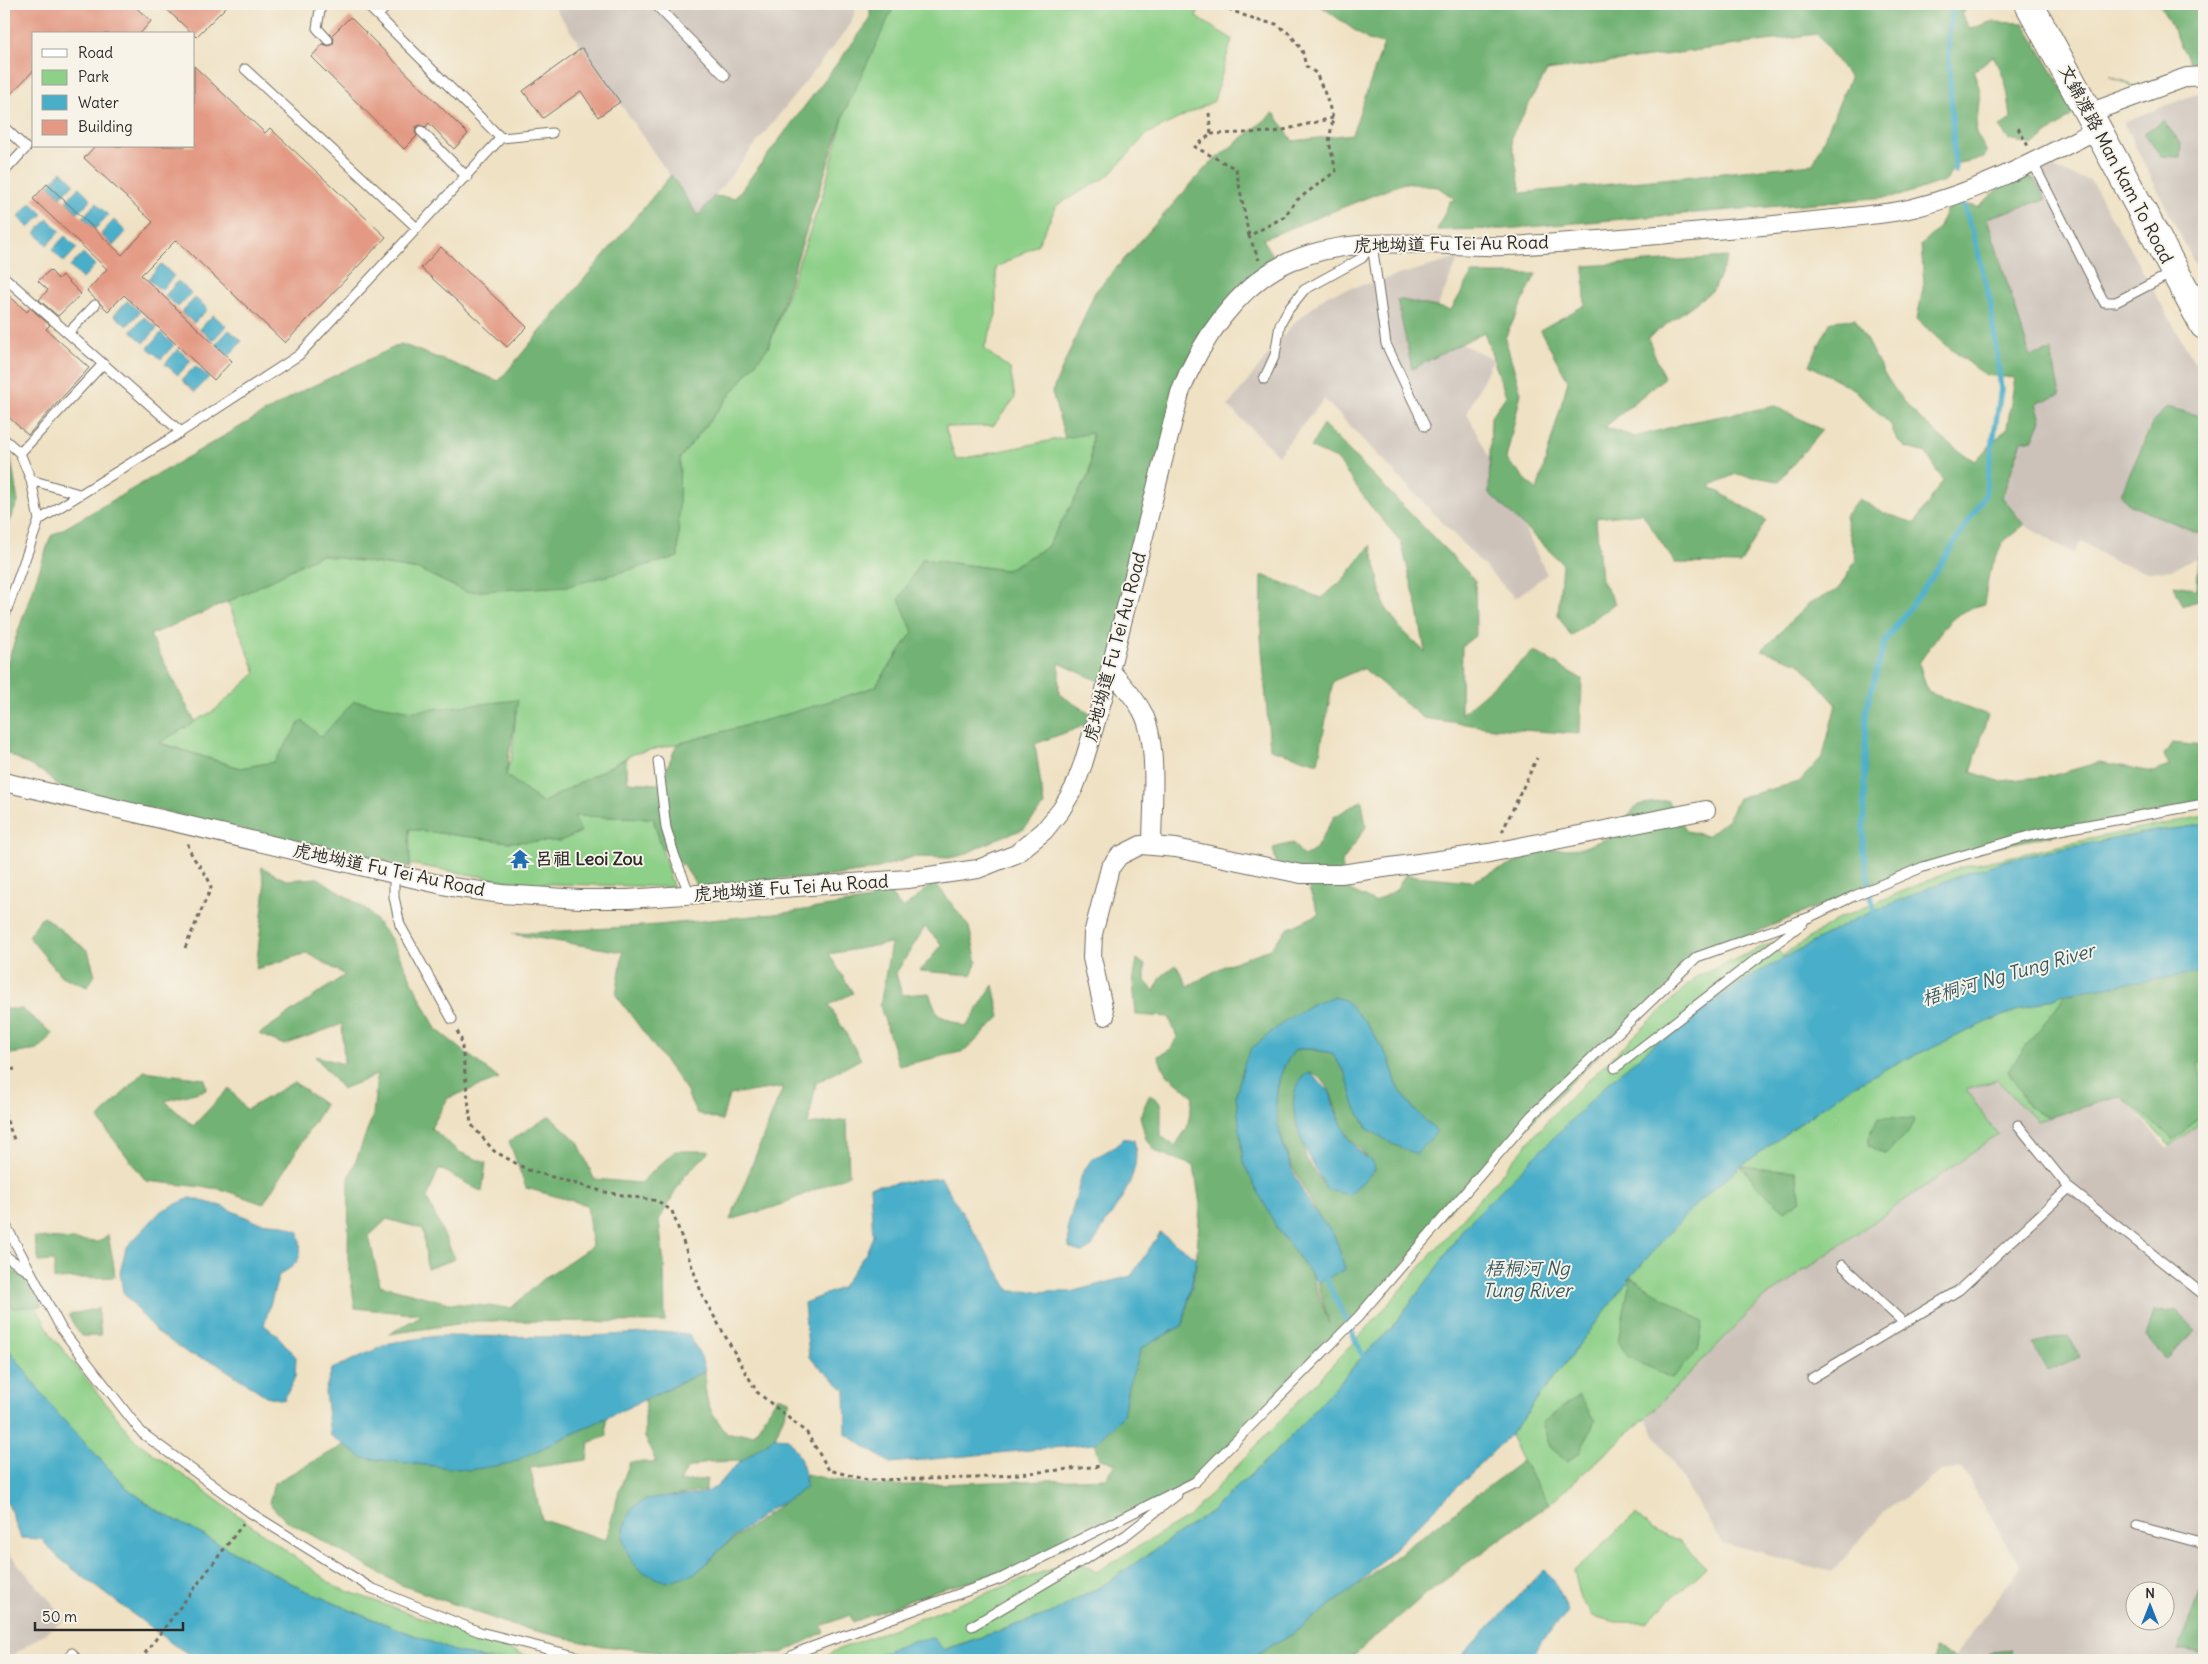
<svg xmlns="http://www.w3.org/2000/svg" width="2208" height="1664" font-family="Delius,'LXGW WenKai TC',sans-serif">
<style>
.industrial{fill:#ccc2b9;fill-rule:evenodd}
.green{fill:#8dd088;stroke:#5c7e5a}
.forest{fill:#72b274;stroke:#4e6e50;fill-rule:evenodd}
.water{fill:#4aaec9;stroke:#3a6c7a}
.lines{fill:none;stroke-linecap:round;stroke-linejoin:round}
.stream{stroke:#4aaec9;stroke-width:5.5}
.building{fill:#e39983}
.lane-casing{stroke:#706b60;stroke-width:11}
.street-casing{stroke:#706b60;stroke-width:20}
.primary-casing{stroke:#706b60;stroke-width:30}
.path{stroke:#706b60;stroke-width:3;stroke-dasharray:4 4;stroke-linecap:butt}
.lane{stroke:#fff;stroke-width:9}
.street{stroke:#fff;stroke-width:18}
.primary{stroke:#fff;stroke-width:28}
.labels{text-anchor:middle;stroke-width:4;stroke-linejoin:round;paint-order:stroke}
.street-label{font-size:18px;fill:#2b2b2b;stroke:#f7f3e8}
.poi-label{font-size:18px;font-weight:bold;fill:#2b2b2b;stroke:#f7f3e8;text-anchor:start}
.water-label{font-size:19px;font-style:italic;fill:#365962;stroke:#f7f3e8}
</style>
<rect width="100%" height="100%" fill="#f7f3e8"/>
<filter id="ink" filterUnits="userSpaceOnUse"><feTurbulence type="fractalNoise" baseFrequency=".02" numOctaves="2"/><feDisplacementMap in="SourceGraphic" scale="10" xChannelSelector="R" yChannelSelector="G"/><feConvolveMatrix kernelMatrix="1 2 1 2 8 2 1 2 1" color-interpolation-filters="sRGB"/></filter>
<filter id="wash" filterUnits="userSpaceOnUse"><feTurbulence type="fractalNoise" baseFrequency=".0096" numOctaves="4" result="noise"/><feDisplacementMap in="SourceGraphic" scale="20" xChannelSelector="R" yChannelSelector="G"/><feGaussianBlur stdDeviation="1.12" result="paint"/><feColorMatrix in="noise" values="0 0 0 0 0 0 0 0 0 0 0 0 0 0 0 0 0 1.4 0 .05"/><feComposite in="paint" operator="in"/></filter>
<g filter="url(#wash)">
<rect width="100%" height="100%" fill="#efe1c3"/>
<path class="industrial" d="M552,4h305l-6,20 -153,193z
M2204,91v191l-81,-160z
M2051,166l8,5 32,10 113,198v38l-37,-10 -17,17 -29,70 83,40v21l-34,15 -22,2 -35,-11 -32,-20 -7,13 -50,-29 -22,-28 34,-95 24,-8 -30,-38 -43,-138 54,-17 -8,-23z
M1459,258l-31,70 65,31 -26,54 80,161 -32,24 -191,-199 -46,56 -50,-49 65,-82 34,-29z
M1997,1080l40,41 84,-25 46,53 37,-29v540h-253l69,-93 -58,-99 -21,3 -58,42 -51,59 -110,-29 -77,-125 128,-129 224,-154 -31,-45zM2136,1592h30v30h-30z
M4,1548l62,71 -60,41h-2z"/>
<path class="green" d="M890,4h312l-6,13 36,22 -18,62 -67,33 -39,42 -51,29 -19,39 -42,24v47l-12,34 26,20 5,29 -22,28 -48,1 11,33 136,-28 -2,41 -43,74 -41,23 -84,-11 -9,73 -38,55 -133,42 -109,25 -91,49 -36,-28 6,-20 5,-55 -196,37 -22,-14 -18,38 -41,7 -82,-26 57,-32 41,-37 -28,-71 92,-47 100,15 46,22 214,-134 89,-112 53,-149 23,-86z
M574,816l79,2 20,69 -155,-4 -108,-19 -1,-35 100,13z
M2204,816v9l-55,7 -138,27 -56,18 -102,43 -100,55 -77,51 -69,58 -142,142 -32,47 -44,58 -27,26 -78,87 -74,68 -108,74 -51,27 -108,37 -73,6 -8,4h-44l21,-11 238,-90 19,13 95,-57 180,-191 183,-211 142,-136 77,-35 9,14 57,-38 119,-50 141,-31z
M2204,972v148l-34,26 -49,-50 -84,25 -40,-41 -31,10 32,45 -235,164 -118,119 -96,86 -27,-43 -12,-26 121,-158 31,-37 39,-41 40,-33 105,-76 41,-22 109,-50 40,-14 31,-11z
M4,1249l48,87 84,105 200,146 203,73h-47l-38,-9 -104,-41 -48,-21 -147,-80 -28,-21 -71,-76 -52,-69z
M1636,1514l16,15 27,13 27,25 -60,55h-29l-24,-6 -12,-17 -7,-28z"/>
<path class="forest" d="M870,4h25l-50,107 -76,235 -89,112 -2,99 -109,29 -103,6 -46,-22 -100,-15 -92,47 -78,33 45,87 -36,21 81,25 34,-6 28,-42 19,17 33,-36 59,10 105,-11 -12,75 36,28 84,-45 2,24 32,2 17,-40 104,-28 94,-29 38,-55 -14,-33 23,-40 84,11 41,-23 43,-74 2,-40 -27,5 -13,-46 43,-100 113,-127 66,-52 19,28 59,-7 32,-91 -16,-3 -50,-36h651l-7,11 8,14 20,-7 34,1 52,89 -43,33 -24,-5 -10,-13 12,-8c-3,-25 -4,-42 -18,-63l-19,15 6,20 -4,42 11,19 -3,6 -30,6 -7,16 -48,16 -395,33 -67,1 13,-29 6,-1 -18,-13 -34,-4 -141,56 17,28 -43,27 -58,77 -65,317 -55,-25v31l40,26 -64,24 9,62 -20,23 -28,10 -33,16 -14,3 -36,-1 -41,13 -54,8h-38l-12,13 -70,-4 -15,-22 -21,-17 -9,-30 -79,-2 7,16 -21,9 -51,1 -100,-13 1,38 -350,-79 -14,-14 -39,-21 -3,-4v-77l47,-136 251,-145 99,-47 98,37 172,-206 27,41 16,-20 21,2 135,-178zM1817,34l33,44 -37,86 -292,29 -10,-56 36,-66z
M2160,4h44v71l-67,17 -8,-7 -20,-10 28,12 54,-22z
M2163,121l18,22 -1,14 -19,-1 -17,-23z
M2033,178l13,21 -59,19 43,138 21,-5 9,44 -24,8 5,17 -8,19 -11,2 -20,56 22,28 -21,17 -14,31 -5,31c-36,8 -45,31 -65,59l9,29 60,23 -17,57 28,9 52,-5 49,-14 53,10 16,-6 -5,-11 8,-12 32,3v57l-218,46 -172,59 -117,49 -217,217 -122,143 -163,165 -179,89 -75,18 -88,33 -3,-7 -29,11 3,6 -42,21h-118l-69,-8 -84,-20 -112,-41 -114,-64 -16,-17 5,-20 70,-38 19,13 50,6 102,-3 91,-43 1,18 -18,7 -2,17 -57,8 12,52 64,20 13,-49 11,-29h26l-11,-25v-37l60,-29c0,34 3,36 22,63h27l24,-38 12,4 -15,37 -32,24 -36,1 -19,6 -9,14 28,-3 -2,12 -60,9 51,73 27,-26 82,-60 1,-13 27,6 47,6 225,-8 11,-15 -16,-4 -5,-15 24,-30 10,-34 13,-32 41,-23 13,-59 4,-61 -6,-39 -37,-14 -11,-13 -6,-23 10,-22 11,10v32l14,10 12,-18 6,-32 -28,-24 -7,-16 13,-7 6,-12 -8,-20 -33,-2 -3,-32 4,-24 8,6v16l9,10 8,-15 14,-11 12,21 38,-21 44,-16 17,-20 32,-15 -12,-29 -31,-23 -3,-14 20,-5 11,14 11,-7 19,-33 28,-17 4,27 -24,35 2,25 31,15 21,-12 9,-15 67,6 74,-31 36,-2 23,-9 33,-34 29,-5 20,31 20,5 21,-17 10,-21 61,-16 24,-26 13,-52 -37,-41 -37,-13 47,-47 29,-13 18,-30 -11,-44 14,-17 25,14 31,10 28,-43 -17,-27 -19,-5 -10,-7 -6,-16 -37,-36 -45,-24 22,-44 24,-2c11,19 20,39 31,57 20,34 56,65 89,85l32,-33 8,-50 -30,-3 -41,-31 -27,-25 7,-36 -3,-38 17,-16 12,-27 29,5 29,-28zM1290,1018l99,41 9,29 18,24 -84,-59 -24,-4h-12l-13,13 -10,49 15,47 56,108 -26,17 11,41 -16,-47 -70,-114zM1310,1073c4,2 10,4 13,8 13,14 13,41 26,57 9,11 22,18 23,34l-45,18 -21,-31 -12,-64z
M1728,257l-15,33 -65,48 16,40 -59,49 30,10 55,-15 85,-16 47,24 -43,51 -43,-7 -27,12 57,34 -26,44 -65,-1 -33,-50 -46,5 5,62 14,23 -44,33 -13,-21 4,-52 -73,-70 2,-76 15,-21 -22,-64 -72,37 -15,-70 54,11 21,-36h64l-31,64 16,55 -15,66 31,32 31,-110 -28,-51 45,-25 -1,-39z
M2167,407l37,10v118l-74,-30 -9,-11 32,-73z
M1323,424l152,156 1,55 -14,11 -1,68 73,-63 48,28 -2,55 -87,-6 -70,-10 -60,-50 -30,13 -15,82 -48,-14 -9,-112 1,-62 59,23 20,-16 30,-37 13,60 16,23 25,24 -7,-42 -17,-68 -32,-38 -32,-45 -26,-11z
M4,447l6,6 8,49 -14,30z
M2204,555v46h-7l-14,5 -9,-21 23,4 2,-33z
M261,867l25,13 32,-2 49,32 24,29 45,90 63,50 -51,19 -17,30 28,24 27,11 -4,29 -43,-24 -12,30 28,61 -28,10 -4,-40 -36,-10 -18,17 11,49 69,18 62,5 35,-31 46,-31 -5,-41 -61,-17 -17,-47 41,-25 28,26 16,37 46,4 35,-32h35l-27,27 -24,42 5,46 1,56 -187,-1 -89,13 33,-19 -67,-7 -7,-49 1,-80 24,-64 4,-40 -35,14 -27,-33 29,8 -2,-40 -58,21 -25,-11 86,-59 -38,-22 -51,16 9,-81z
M935,882l34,45 8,35 -6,13 -51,-4 22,-26 -17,-18 -29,46 6,22 27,-2 9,22 28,12 27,-42 7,32 -35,34 -66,15 -19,-60 11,-63 -62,11 24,39 -24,12 32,54 -45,24 -8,42 39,-5 2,55 -74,32 -45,13 53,-133 -54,8 -7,26 -26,-8 -11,-25 -69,-93 7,-43 -111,-18 146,-9 126,-12 86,-13 14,-14 19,23z
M43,916l45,35 7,24 -8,12 -26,-11 -33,-40z
M2204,972v89l-6,3 6,32v16l-30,28 -53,-44 -72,21 -20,-10 -21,-37 59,-77 105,-18z
M4,1009h18l31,25 -15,16 -34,5z
M144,1071l61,8 1,11 -41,11 28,25 36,-38 17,22 48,-28 31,23 -62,99 -42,-15 -75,-8 -48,-62z
M1878,1117l37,2 -8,15 -22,20 -17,-9v-5z
M1741,1166l54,5 6,29 -16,11 -21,-18z
M108,1235l5,25 2,17 -61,2v-18l-15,1 -5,-25 64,5z
M4,1268l24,12 14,26 -30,2 -8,-17z
M1631,1277l72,45 -5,29 -26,27 -44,-21 -10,-16z
M98,1308l3,28h-20l-13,-21z
M2176,1311l19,19 -29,29 -20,-21 8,-26z
M2069,1335l11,22 -33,14 -14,-27z
M1579,1395l16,26 -16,33 -13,7 -16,-14 -8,-24z
M1522,1461l27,43 -122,89 -78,67h-102l47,-27z
M2202,1588l2,1v65l-27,-4z
M1935,1648l27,12h-28z
M2011,1649l-4,11h-25l11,-9z"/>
<path class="water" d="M62,171l12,12 -13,14 -12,-12z
M79,187l12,12 -13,14 -12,-12z
M31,203l12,11 -14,14 -11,-11z
M96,203l12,12 -13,14 -12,-12z
M48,219l12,12 -13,14 -12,-12z
M114,220l12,12 -13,14 -12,-12z
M65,236l12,12 -13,14 -12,-12z
M83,253l12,12 -13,14 -12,-12z
M161,264l13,12 -13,14 -13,-11z
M178,281l13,12 -13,14 -13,-11z
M195,298l13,11 -14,14 -13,-11z
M127,301l13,11 -13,14 -13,-11z
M213,315l13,11 -13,14 -13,-11z
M144,317l13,11 -13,15 -13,-12z
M229,330l13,11 -13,15 -13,-12z
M161,333l13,12 -13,14 -13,-11z
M178,349l13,12 -13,14 -13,-11z
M195,366l14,11 -14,15 -13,-12z
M2204,825v147l-137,21 -31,11 -40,14 -109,50 -41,22 -105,76 -40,33 -39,42 -31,36 -121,158 -155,152 -61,46 -47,27h-385l54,-20 17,-2 11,12 107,-37 51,-27 108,-74 74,-68 78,-87 27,-26 44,-58 32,-47 142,-142 69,-58 77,-51 100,-55 102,-43 56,-18 138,-27z
M1333,997l12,3 23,25 21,34 9,29 18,24 21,20 -21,22 -24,-10 -25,-16 -12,-22 -9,-31 -14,-22 -21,-4h-15c-40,45 -11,112 15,157 7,12 20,21 25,34 4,9 6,20 9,29l-27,14 -41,-55 -34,-65 -7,-68 9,-34 6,-12 35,-29 28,-17z
M1310,1073l20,19 4,15 13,29 11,14 16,14 1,6 -26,25 -22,-5c-14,-25 -37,-64 -33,-94 1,-7 6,-15 10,-21z
M1123,1138l11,2c11,39 -26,73 -42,107l-10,6 -13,-6 -1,-21 14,-52 9,-14 25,-14z
M941,1178l69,113 60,1 61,-16 29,-43 37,25 -14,67 -41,23 -14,38 -5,30 -28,28 -205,19 -44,-29 -1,-44 -36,-33 -5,-54 37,-15 25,-35 7,-17 -3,-50z
M190,1198l31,8 36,16 25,2 17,8c3,25 3,30 -20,43l-15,50 13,10 19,22 -1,20 -11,23 -18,-4 -52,-34 -25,-8 -33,-23 -33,-39 -3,-19 6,-25 35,-37z
M660,1332l29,2 12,23 4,14 -196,93 -40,6 -106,-12 -33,-23 -5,-44 7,-22 58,-26 47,-7 140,1z
M4,1343l52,69 71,76 28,21 147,80 48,21 104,41 38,9h-293l-25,-15 -101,-76 -14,-11 -18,-19 -20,-1 -12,-32 -5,-7z
M775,1437l12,1c12,14 19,31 19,49l-13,10 -24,13 -42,33 -31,30 -30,9c-26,-11 -32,-11 -42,-39 -2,-7 0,-12 1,-19 11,-43 62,-18 89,-36 8,-5 14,-15 21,-22 13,-10 27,-20 40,-29z
M1544,1570l10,11 14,32 -27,28 -10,19h-67v-7z"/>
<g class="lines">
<path class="stream" d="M1953,4l-5,37 7,130
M1875,917l-12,-67 3,-140 19,-69 50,-68 50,-78 16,-106 -11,-89 -17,-67 -10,-28
M1324,1274l42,88"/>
</g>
<g id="blocks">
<path class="building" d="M4,4h128l19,17 -11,13h-106v36l-30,31z
M161,4h68l-33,33z
M350,17l118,117 -14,15 -25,-26 -3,4 -6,-2 -4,2 -1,5 2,4 -13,13 -93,-92 12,-13 6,2 4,-2 1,-5 -2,-4z
M582,48l38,54 -22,15 -17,-26 -38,27 -20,-27z
M194,66l71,67 5,-5 116,109 -101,106 -109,-103 -35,35 91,86 -18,19 -90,-85 -16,16 -21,-20 20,-22 -74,-70 14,-15 75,71 31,-33 -69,-64 11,-12h99z
M441,247l86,80 -20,20 -86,-79z
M50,270l8,9 4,-4 19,19 -23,22 -19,-16 9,-10 -10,-9z
M4,291l23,21 3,-4 20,17 -4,4 43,39 -61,67 -24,-22z"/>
</g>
</g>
<g filter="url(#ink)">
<use href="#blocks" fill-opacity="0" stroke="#706b60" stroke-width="1"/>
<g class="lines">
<defs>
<path id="lane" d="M321,4l-4,24 11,12
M366,4l135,134 51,-5
M655,4l70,72
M378,15l11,-11
M245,69l172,159
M4,127l22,21 -22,24
M421,131l46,46
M2033,163l71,139h12l56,-29
M1372,244l14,100 39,82
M4,277l177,155
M68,333l27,-28
M1264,379l11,-24 5,-30 8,-15 16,-20 58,-32 10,-14
M4,439l16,14 11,27 8,40
M20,453l83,-89
M31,480l48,14
M4,618l35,-98 142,-88 118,-77 202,-217
M658,761l8,67 9,29 15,38
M394,874v23l6,28 52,94
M1615,1068l188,-145
M2018,1125l51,63 135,107
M4,1222l58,108 80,103 109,80 120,75 109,44 111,28
M4,1255l25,17
M1842,1265l62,58
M1812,1378l147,-88 110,-102
M2137,1526l67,18
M972,1626l154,-91 51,-40
M72,1653l5,7
M784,1660l17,-9 199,-72 195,-97 163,-165 173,-201 166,-159 113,-40 44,-21 69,-29 109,-32 172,-31"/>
<path id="street" d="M2089,113l98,-36 17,-1
M1110,670c11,13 25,27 33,43 16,32 9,96 9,133
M4,782l390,92 58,13 50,7 78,5h48l280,-20 70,-10 38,-15 28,-23 17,-21 13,-22 9,-24 20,-66 77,-305c19,-50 59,-110 111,-132 69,-29 143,-13 215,-15 73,-3 147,-11 221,-17 39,-3 77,-7 116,-11 23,-3 47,-4 70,-10 65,-16 125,-48 185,-79
M1105,1016l-13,-58 1,-24 17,-66 9,-12 22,-11 35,3 125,26h40l148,-21 217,-43"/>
<path id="primary" d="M2029,4l175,321"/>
</defs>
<use href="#lane" class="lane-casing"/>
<use href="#street" class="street-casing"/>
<use href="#primary" class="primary-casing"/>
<path class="path" d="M1222,4l2,3 31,13 21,4 14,10 12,16 4,16 10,7 10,23 7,22 -4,24 7,29 -39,29 -13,17 -35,19 10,24
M1209,113l2,21 -16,13 41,22 13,67
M2018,128l10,18
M1211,134l64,-2 58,-14
M1502,832l35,-74
M185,948l26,-60c-3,-18 -21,-27 -23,-45
M457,1031l4,8 10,85 23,27 34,19 77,22 53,9 14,10 31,86 54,95 50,41 22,37 38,10 109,-2 126,-12
M4,1071l11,-2
M4,1113l11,29
M140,1660l103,-136"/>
<use href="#lane" class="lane"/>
<use href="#street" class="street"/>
<use href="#primary" class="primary"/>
</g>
</g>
<defs>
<symbol id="temple-bare" viewBox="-9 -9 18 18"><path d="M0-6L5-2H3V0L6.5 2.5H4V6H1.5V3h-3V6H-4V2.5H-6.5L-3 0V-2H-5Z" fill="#1f6fb2" stroke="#f7f3e8" stroke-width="2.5" paint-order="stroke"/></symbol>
</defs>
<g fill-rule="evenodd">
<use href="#temple-bare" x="506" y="845" width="28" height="28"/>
</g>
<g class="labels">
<g class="street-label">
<text transform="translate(2116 164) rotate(62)" y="6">文錦渡路 Man Kam To Road</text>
<text transform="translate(1451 244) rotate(-1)" y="6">虎地坳道 Fu Tei Au Road</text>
<text transform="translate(1115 647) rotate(-75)" y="6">虎地坳道 Fu Tei Au Road</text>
<text transform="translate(389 870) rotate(12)" y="6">虎地坳道 Fu Tei Au Road</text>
<text transform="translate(791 888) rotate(-4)" y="6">虎地坳道 Fu Tei Au Road</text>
</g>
<g class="poi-label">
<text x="535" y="865">呂祖 Leoi Zou</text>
</g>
<g class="water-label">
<text transform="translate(2008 974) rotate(-16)" y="7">梧桐河 Ng Tung River</text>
<text x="1527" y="1275">梧桐河 Ng<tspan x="1527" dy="22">Tung River</tspan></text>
</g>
</g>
<rect width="2208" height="1664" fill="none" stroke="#f7f3e8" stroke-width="20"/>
<rect x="32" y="32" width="162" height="115" fill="#f7f3e8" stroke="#a5a39c"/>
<rect x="42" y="49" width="25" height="8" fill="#ffffff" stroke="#a5a39c"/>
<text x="78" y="58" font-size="15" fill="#2b2b2b">Road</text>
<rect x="42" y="70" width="25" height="15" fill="#8dd088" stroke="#a5a39c"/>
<text x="78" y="82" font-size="15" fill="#2b2b2b">Park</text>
<rect x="42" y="95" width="25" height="15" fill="#4aaec9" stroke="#a5a39c"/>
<text x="78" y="108" font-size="15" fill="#2b2b2b">Water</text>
<rect x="42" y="120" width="25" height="15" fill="#e39983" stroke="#a5a39c"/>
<text x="78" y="132" font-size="15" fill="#2b2b2b">Building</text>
<g transform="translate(2150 1606)"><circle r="24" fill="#f7f3e8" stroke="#a5a39c"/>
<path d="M0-4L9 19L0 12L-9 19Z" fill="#1f6fb2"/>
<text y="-8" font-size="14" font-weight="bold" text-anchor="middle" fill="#2b2b2b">N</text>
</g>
<path d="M35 1622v8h148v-8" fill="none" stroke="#2b2b2b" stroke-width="2.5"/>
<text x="42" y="1622" font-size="15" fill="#2b2b2b" stroke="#f7f3e8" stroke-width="4" paint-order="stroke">50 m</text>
</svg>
